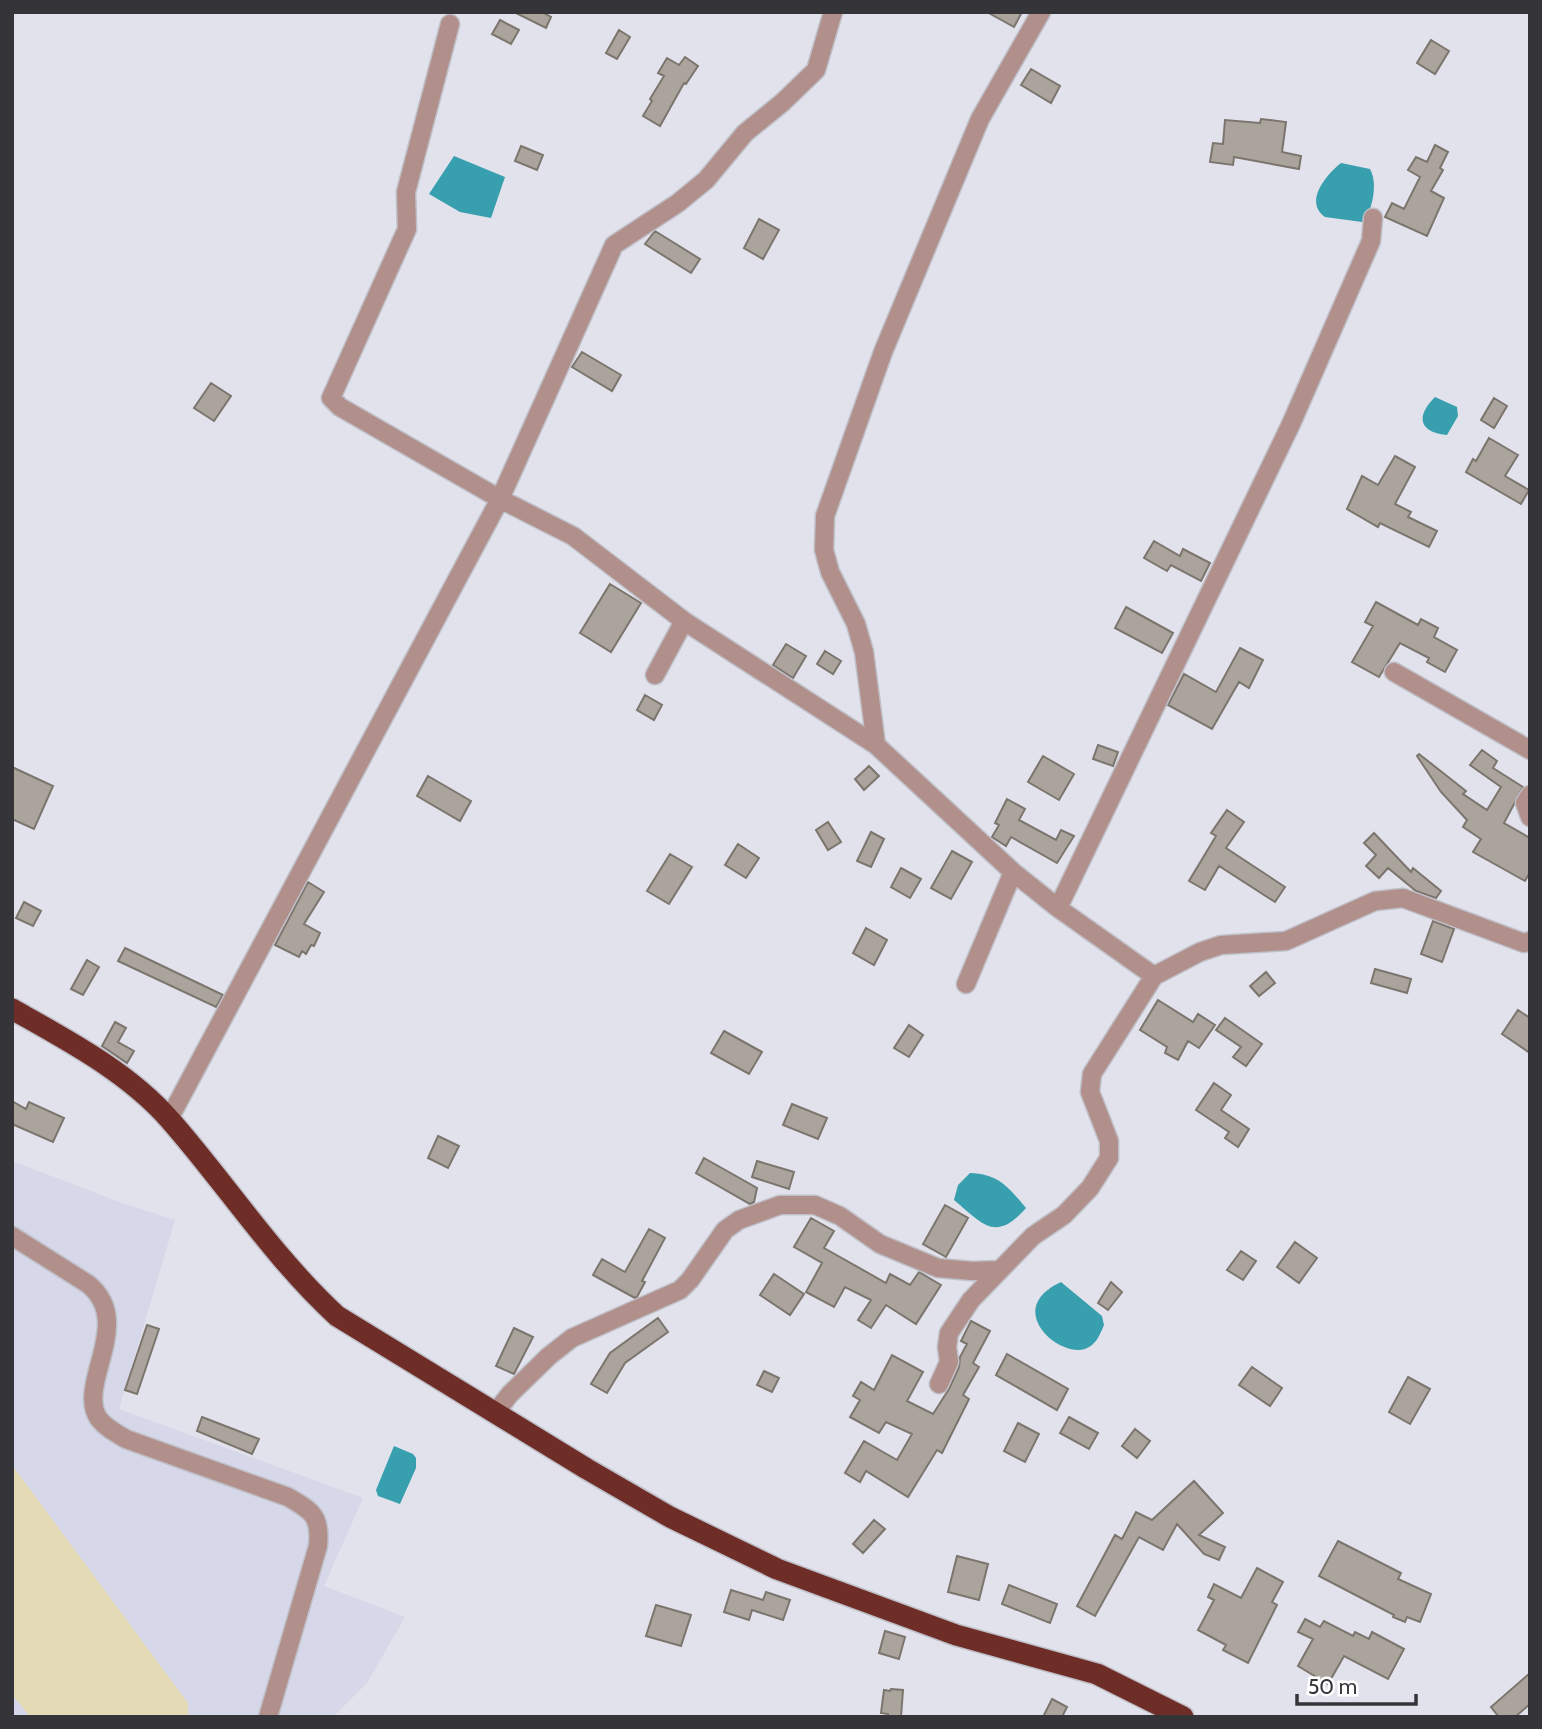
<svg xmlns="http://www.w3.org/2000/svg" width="1542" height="1729" font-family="Cabin,sans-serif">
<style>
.built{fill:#d6d7e8}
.sand{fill:#e4dab5}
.water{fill:#379fad}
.building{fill:#aba49d;stroke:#7c756e;stroke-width:2}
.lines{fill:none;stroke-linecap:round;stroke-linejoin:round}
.minor-casing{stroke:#bfbfc8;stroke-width:21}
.highway-casing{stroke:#bfbfc8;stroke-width:24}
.minor{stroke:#b18f8a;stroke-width:18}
.highway{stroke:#6f2d28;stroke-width:21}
</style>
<rect width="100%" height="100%" fill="#e2e2ec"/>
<path class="built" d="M12,1161l110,42 53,17 -56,189 244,89 -39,88 81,31 -38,66 -34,34h-321z"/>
<path class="sand" d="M12,1465l176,238v14h-158l-18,-23z"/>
<path class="water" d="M454,156l51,21 -14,41 -31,-6 -31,-18z
M1341,163l29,6c8,13 3,43 -8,53l-37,-5c-22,-15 2,-43 16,-54z
M1435,397l22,10 1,9 -11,19c-29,-3 -31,-19 -12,-38z
M970,1173c29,1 38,14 56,35 -31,35 -43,16 -72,-8l4,-15z
M1061,1282l41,34 2,9c-3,7 -7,18 -15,22 -23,16 -90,-36 -28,-65z
M394,1446l19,8 3,4v10l-16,36 -22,-8 -2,-6z"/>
<path class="building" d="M514,12h28l9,5 -5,11z
M987,12h35l-8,15z
M500,20l19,10 -8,14 -19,-10z
M619,30l11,7 -13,22 -11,-6z
M1431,40l18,11 -14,23 -18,-11z
M685,57l13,9 -12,18 -2,-1 -24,43 -17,-10 9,-15 -2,-2 14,-23 -6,-3 9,-15 12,7z
M1031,69l29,17 -9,17 -30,-18z
M1261,119l25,3 -4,30 19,4 -2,13 -65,-12 -1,8 -23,-3 3,-19 10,1 2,-24 35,3z
M1435,145l13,7 -8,16 3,2 -12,21 13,7 -17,38 -42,-19 7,-14 12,6 16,-32 -12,-7 8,-13 11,5z
M521,146l22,9 -6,15 -22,-9z
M759,219l20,11 -16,29 -19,-11z
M655,231l45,28 -9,14 -46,-29z
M582,352l39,23 -9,16 -40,-24z
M211,383l20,13 -17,25 -20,-13z
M1494,398l13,8 -13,22 -13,-8z
M1489,438l29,17 -13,21 24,14 -8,14 -55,-32 7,-13 3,2z
M1395,456l20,11 -20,37 16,8 -3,5 29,14 -8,16 -49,-24 -2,4 -31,-18 15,-33 16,9z
M1154,541l26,15 3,-7 27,14 -9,18 -30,-16 -4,6 -23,-13z
M610,584l31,19 -30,49 -31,-19z
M1376,602l42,23 3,-6 17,9 -4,9 23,13 -12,22 -18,-10 2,-4 -29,-15 -21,34 -27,-15 21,-36 -8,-4z
M1126,607l47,26 -11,20 -47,-25z
M786,644l20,12 -13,22 -20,-13z
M1240,648l23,12 -14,28 -10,-6 -27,47 -44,-24 16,-31 32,18z
M825,651l16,10 -8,13 -16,-10z
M645,695l17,10 -8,15 -17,-10z
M1098,745l20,7 -5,14 -20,-7z
M1482,750l15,11 -4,7 30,19 -19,36 26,15v34l-5,9 -52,-29 8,-13 -18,-12 4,-7 -26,-28 -24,-36 2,-2 47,37 -3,3 24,16 14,-23 -31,-22z
M1043,756l31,18 -15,26 -31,-18z
M869,766l10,10 -15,14 -9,-11z
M12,767l41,19 -19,43 -22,-10z
M428,776l43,25 -11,20 -43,-25z
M1007,799l18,10 -6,11 37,20 5,-10 13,6 -17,27 -46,-26 -5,9 -14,-9 7,-12 -4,-2z
M1227,810l17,12 -18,26 59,39 -10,15 -56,-36 -14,24 -16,-9 27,-45 -5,-3z
M828,822l13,20 -13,8 -12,-20z
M871,832l13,7 -13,28 -14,-6z
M1374,833l37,39 2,-4 28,23 -5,7 -20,-7 -28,-23 -9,10 -13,-12 10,-11 -12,-12z
M738,844l21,14 -13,20 -21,-13z
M952,851l20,11 -21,37 -20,-11z
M670,854l22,13 -23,37 -22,-13z
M901,868l20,11 -11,19 -19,-11z
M308,882l16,10 -20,32 16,9 -6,13 -3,-1 -5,9 -4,-3 -3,6 -24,-12z
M24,902l17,9 -8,15 -17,-8z
M1433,921l21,8 -12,33 -21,-8z
M866,928l21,12 -13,25 -21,-12z
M125,948l98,47 -7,12 -98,-46z
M87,960l12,7 -16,28 -12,-6z
M1375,969l36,10 -4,14 -36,-10z
M1266,972l9,11 -16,13 -9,-10z
M1158,1000l35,22 5,-8 17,11 -16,23 -11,-7 -10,19 -13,-7 2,-6 -27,-17z
M1518,1010l12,8v35l-28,-19z
M1225,1018l37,26 -16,22 -13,-9 8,-10 -25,-17z
M115,1022l11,6 -8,14 16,9 -7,12 -25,-17z
M909,1025l14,10 -14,22 -15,-9z
M724,1031l38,21 -13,22 -38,-21z
M1214,1083l17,12 -10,15 28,19 -11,18 -13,-9 4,-6 -33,-22z
M12,1101l14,8 3,-7 35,16 -11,24 -41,-18z
M792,1104l35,14 -9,21 -35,-14z
M438,1136l21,10 -11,22 -20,-10z
M704,1158l53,30 -3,14 -4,2 -54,-31z
M757,1161l37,11 -5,17 -37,-12z
M945,1205l23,13 -22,39 -23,-13z
M811,1218l23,13 -10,17 62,35 4,-9 20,11 9,-13 22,13 -25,39 -30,-19 -15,23 -13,-8 13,-20 -26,-13 -11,20 -28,-15 16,-29 -28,-16z
M649,1229l16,9 -23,43 3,1 -8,15 -2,1 -42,-23 9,-16 23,13z
M1295,1242l22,16 -18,25 -22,-16z
M1241,1251l15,10 -13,19 -16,-10z
M774,1274l30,20 -14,21 -30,-20z
M1111,1282l11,10 -14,18 -10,-7z
M658,1318l10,14 -43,31 -18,30 -16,-9 19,-31z
M971,1321l19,10 -17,32 6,4 -16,28 6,4 -27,54 -5,-3 -29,47 -42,-26 -6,11 -15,-9 19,-32 33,19 15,-26 -26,-12 -7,11 -29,-16 10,-17 -7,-4 8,-14 13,8 18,-35 31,17 -16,29 26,13 16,-25 10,-22 1,-10 7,-13 -6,-3z
M147,1325l12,4 -22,65 -12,-4z
M514,1328l19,9 -19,37 -18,-8z
M1007,1354l61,35 -11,21 -61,-35z
M1252,1367l30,21 -12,18 -31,-21z
M764,1371l15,7 -7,14 -15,-7z
M1408,1377l22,12 -20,35 -21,-12z
M202,1417l57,22 -7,15 -55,-23z
M1069,1417l29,16 -9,16 -29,-16z
M1018,1423l21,11 -14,28 -21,-11z
M1135,1429l15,12 -13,17 -15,-12z
M1194,1481l29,32 -24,22 26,12 -6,13 -15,-6 -27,-30 -14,26 -24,-13 -44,79 -18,-10 38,-71 7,4 14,-27 16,8z
M874,1520l11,9 -22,24 -10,-9z
M1338,1541l63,32 -3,6 33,15 -11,28 -13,-5 -2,5 -12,-5 1,-2 -75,-39z
M957,1556l31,8 -9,36 -31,-8z
M1257,1568l26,14 -11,20 5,3 -29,58 -25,-13 3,-5 -28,-15 16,-30 -6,-3 6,-13 27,14z
M1009,1585l48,19 -7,19 -48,-19z
M731,1590l32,10 3,-8 24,8 -7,20 -31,-10 -3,10 -25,-8z
M656,1605l35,10 -10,31 -35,-10z
M1305,1619l15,8 4,-6 29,15 2,-4 14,7 3,-7 32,17 -16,30 -44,-23 -16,28 -30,-18 15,-27 -15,-7z
M885,1631l20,6 -6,22 -20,-6z
M1530,1673v31l-15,13h-16l-8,-10z
M891,1689l12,1 -2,27h-13v-3l-7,-1 3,-23 6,1z
M1052,1699l15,8 -5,10h-19z"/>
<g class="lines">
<defs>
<path id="minor" d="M1041,12l-61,107 -97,233 -58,164 -1,34 6,22 26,52 8,28 12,93 137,127 45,36 96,68 46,-24 21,-7 65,-4 89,-40 28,-3 121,45 6,-2
M450,24l-44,168 1,37 -76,169 9,9 160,92 73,37 111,85 192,124
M1394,672l136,78
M655,675l29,-54
M1530,795l-5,8 5,14
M1058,908l233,-484 80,-183 2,-23
M966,984l47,-112
M169,1119l331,-620 114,-254 64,-42 28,-23 39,-47 38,-31 33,-32 17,-58
M12,1236l76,48c48,39 -13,101 11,135 7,9 17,14 27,20l162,58c24,14 33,19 30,49l-50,171
M939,1384l10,-22 -2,-15 2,-14 22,-33 29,-30
M495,1413l15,-19 39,-38 23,-18 108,-48 10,-10 35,-50 14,-10 41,-15h35l25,11 40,28 58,24 34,3 28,-1 33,-34 31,-21 26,-27 19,-30v-17l-19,-49 2,-18 62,-98"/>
<path id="highway" d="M12,1009c55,31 116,63 158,111 57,65 103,137 167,196l250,153 83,48 107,52 179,66 141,39 86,43"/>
</defs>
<use href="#minor" class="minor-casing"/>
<use href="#highway" class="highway-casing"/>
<use href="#minor" class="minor"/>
<use href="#highway" class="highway"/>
</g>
<rect width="1542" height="1729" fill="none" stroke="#353539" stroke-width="28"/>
<path d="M1297 1694v10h119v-10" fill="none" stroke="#353539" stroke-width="3.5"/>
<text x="1308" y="1694" font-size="21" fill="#353539" stroke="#ffffff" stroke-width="5" paint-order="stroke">50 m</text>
</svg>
